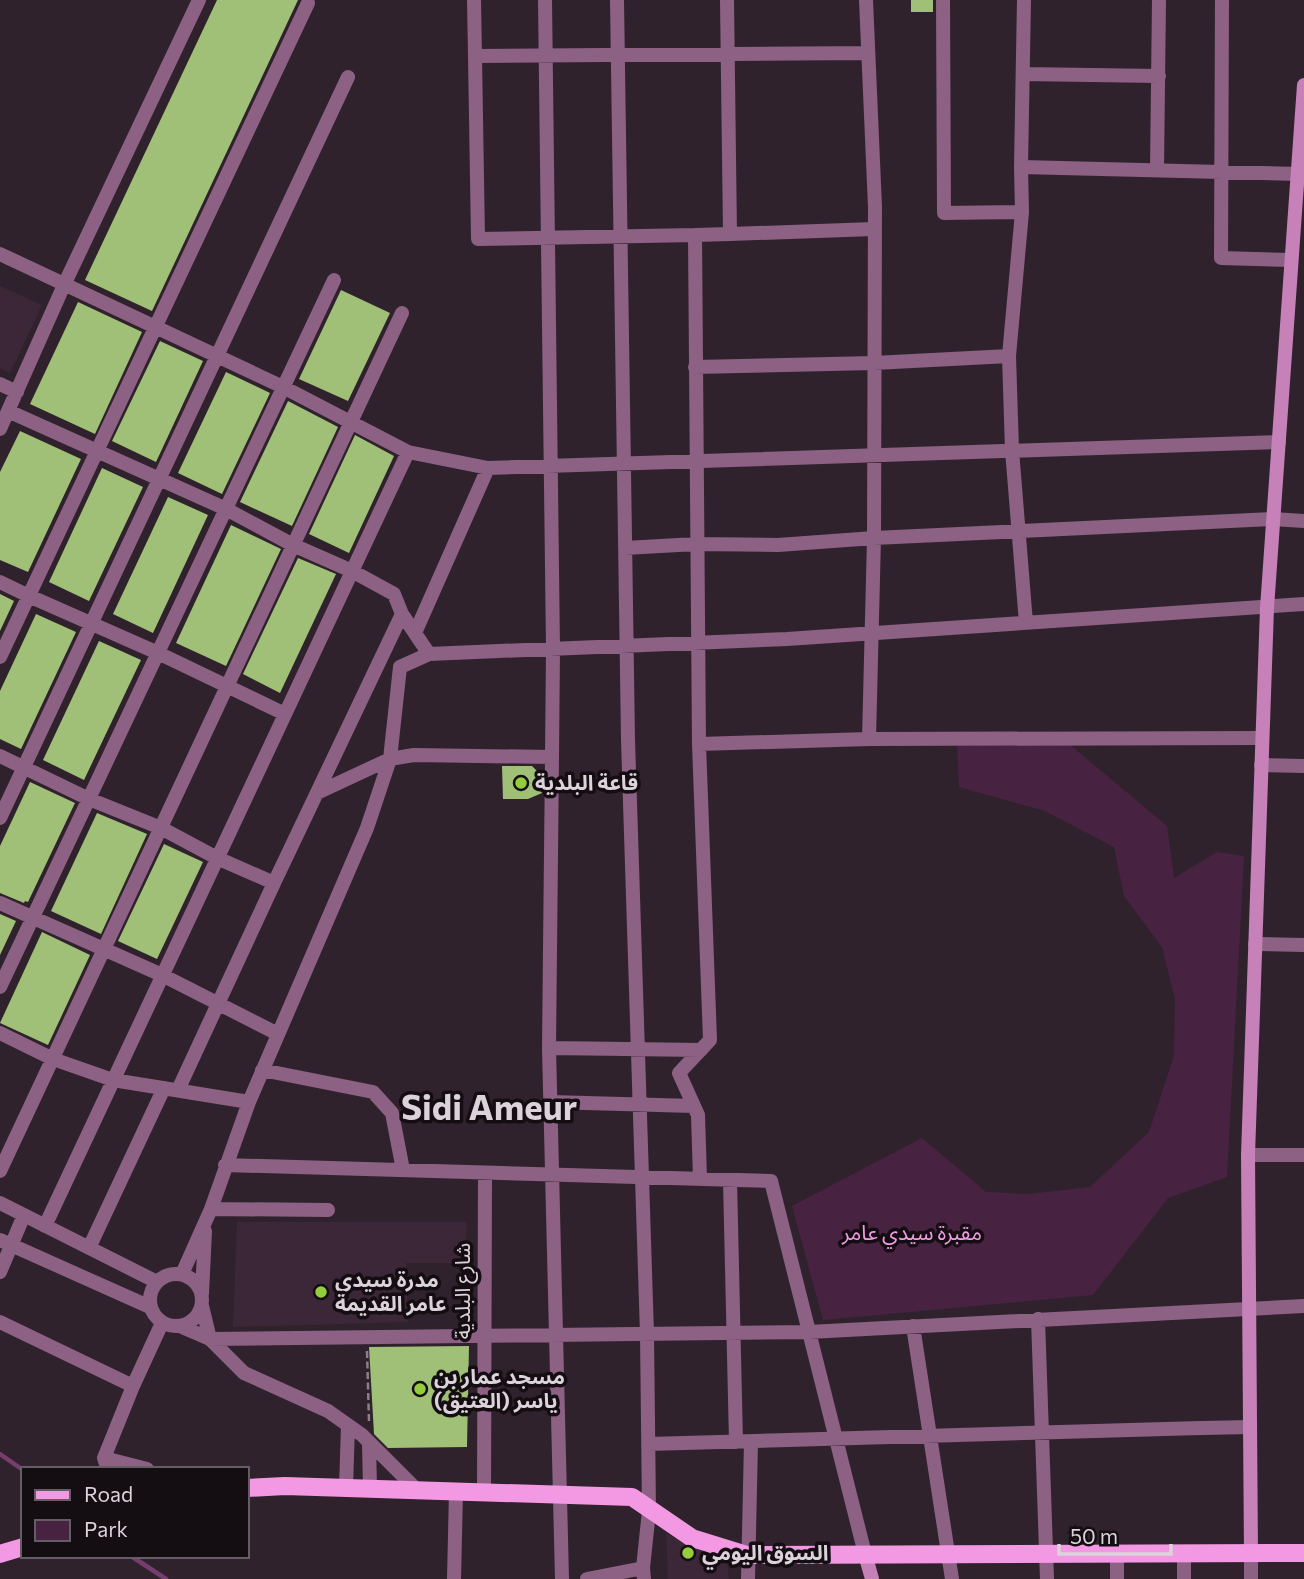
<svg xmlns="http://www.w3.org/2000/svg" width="1304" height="1579" font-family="Commissioner,'Noto Sans Arabic',sans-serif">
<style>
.built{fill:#3b2737}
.green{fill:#472341}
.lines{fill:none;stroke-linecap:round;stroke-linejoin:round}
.stream{stroke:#783d6f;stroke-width:4.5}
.building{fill:#9fc076}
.path{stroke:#8b7f88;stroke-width:2.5;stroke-dasharray:7 3.5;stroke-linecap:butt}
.minor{stroke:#8d6184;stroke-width:14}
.secondary{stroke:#c681b9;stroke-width:14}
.primary{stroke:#f399e3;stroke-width:18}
.poi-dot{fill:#95cc3b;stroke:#140e13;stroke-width:2.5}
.labels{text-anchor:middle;stroke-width:7;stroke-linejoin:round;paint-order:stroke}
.poi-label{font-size:21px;font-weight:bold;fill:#dcd3da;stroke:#140e13;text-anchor:start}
.park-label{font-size:21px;fill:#f29ce3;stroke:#140e13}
.street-label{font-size:21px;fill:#dcd3da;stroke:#140e13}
.town-label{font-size:35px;font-weight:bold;fill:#dcd3da;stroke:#140e13}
</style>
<rect width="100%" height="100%" fill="#30222d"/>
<path class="built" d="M0,286l42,19 -32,68 -10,-5z
M237,1222h230l-2,41h-59l2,59 -175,5z
M666,1533l24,13 37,15 2,18h-61z"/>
<path class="green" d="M1063,739l104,87 7,52 43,-26 27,4 -17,321 -59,21 -75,97 -270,25 -31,-114 130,-68 64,54 43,2 61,-7 59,-55 25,-76 1,-57 -13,-52 -38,-51 -10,-49 -69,-36 -86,-24 -2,-46z"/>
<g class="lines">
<path class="stream" d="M0,1454l23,16
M131,1556l35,23"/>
</g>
<path class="building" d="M217,0h81l-146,311 -67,-31z
M911,0h22v12h-22z
M341,290l49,23 -42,88 -49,-22z
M78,302l64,30 -47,102 -65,-30z
M160,341l43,20 -47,101 -44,-21z
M226,372l44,21 -48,101 -44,-21z
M288,401l50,26 -46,99 -52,-24z
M20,431l61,28 -53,113 -28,-12v-88z
M355,435l39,21 -45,97 -40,-19z
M102,468l41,19 -54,114 -40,-19z
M168,497l40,18 -55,118 -40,-19z
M231,525l50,24 -55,117 -50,-23z
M298,558l38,16 -56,119 -37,-19z
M0,594l14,7 -14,30z
M36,614l40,18 -55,117 -21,-10v-48z
M99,641l42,19 -57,120 -41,-20z
M502,766h30l7,7 3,20 -14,6h-25z
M30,782l45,21 -47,99 -3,-1 -1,2 -24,-10v-47z
M97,813l50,21 -46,100 -50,-23z
M164,844l39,18 -46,97 -39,-18z
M0,914l16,7 -16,34z
M42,932l48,23 -42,90 -48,-22z
M469,1346l-2,101 -79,1 -14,-14 -5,-87z"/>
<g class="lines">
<path class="path" d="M367,1351l2,70"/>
<path class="minor" d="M474,0l1,56 393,-3
M617,0l11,740 19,594 2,177 -6,57 1,11
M866,0l9,207 -1,331 -5,201
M943,0l1,213 78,-1 -1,-45
M1024,0l-3,167 277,7
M1222,0l-1,258 70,2
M475,56l3,183 217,-4 4,509 170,-5 393,-1
M1023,74l136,2
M1157,170l2,-170
M1022,212l-13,144 3,94 14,173
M730,234l144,-5
M695,235l35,-1 -3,-234
M0,254l283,133 125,65 -363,774
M695,367l179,-4 135,-7
M0,384l17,8
M8,411l218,98 67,36 59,26 42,23 8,20
M0,429l64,-144 135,-285
M408,452l80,16 791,-26
M625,548l71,-4 82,1 96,-7 399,-19 31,2
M0,582l29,14 129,57 127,61
M415,633l73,-165
M0,657l308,-654
M699,744l11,296 -31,33 19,42 2,64
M0,756l89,43 72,29 56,30 57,25 -96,207
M552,757l-3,291 13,531
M1261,765l43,1
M317,793l73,-34 10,-92 29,-13 358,-15 517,-35
M0,818l348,-741
M274,883l128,-269 27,40
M0,903l162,72 116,59
M1255,944l49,1
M0,987l334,-707
M0,1033l53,26 60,21 136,22 -38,107 -29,65
M549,1048l152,2
M262,1070l111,22 19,21 11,57
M249,1102l118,-274 23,-69 24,-4 138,2 1,-108 -8,-649
M550,1102l144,4
M1248,1155h56
M225,1165l546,16 94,373
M0,1171l402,-858
M730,1180l6,262
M0,1203l157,79
M211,1209l117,1
M0,1240l150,67
M89,1248l75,-160
M0,1272l24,-57
M150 1300a26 26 0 1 1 52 0a26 26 0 1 1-52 0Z
M202,1294l3,-63
M202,1306l8,33 34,34 84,38 34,24 56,56
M1038,1319l9,260
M0,1322l133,64
M180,1326l30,13 599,-7 495,-26
M913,1326l39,253
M369,1443l1,46
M648,1444c200,-4 401,-13 602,-17
M104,1458l43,11
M108,1469l-4,-11 29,-72 29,-63
M346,1488l2,-63
M484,1493l1,-320
M1117,1555v24
M1184,1555v24
M1251,1555v24
M454,1579l2,-87
M587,1579l56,-11
M748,1579l3,-137"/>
<path class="secondary" d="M865,1554l7,25
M1251,1555l-3,-400 19,-547 37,-523"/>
<path class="primary" d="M247,1488l38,-2 347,11 60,41 55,17 557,-2
M0,1554l23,-7"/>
</g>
<g class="poi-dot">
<circle cx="521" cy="783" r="7"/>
<circle cx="321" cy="1292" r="7"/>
<circle cx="420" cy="1389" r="7"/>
<circle cx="688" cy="1553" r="7"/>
</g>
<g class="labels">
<g class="poi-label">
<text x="535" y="790">قاعة البلدية</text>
<text x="335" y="1287">مدرة سيدي<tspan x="335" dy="24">عامر القديمة</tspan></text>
<text x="434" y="1384">مسجد عمار بن<tspan x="434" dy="24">ياسر (العتيق)</tspan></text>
<text x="702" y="1560">السوق اليومي</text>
</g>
<g class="park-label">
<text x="912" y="1240">مقبرة سيدي عامر</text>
</g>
<g class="street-label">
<text transform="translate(463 1291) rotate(-90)" y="7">شارع البلدية</text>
</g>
<g class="town-label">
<text x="489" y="1120">Sidi Ameur</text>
</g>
</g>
<rect x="21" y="1467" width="228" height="91" fill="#140e13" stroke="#645d63" stroke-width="2"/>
<rect x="35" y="1490" width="35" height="10" fill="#f399e3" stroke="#645d63" stroke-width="2"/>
<text x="84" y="1502" font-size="21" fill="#dcd3da">Road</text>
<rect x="35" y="1520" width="35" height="21" fill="#472341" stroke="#645d63" stroke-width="2"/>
<text x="84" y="1537" font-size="21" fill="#dcd3da">Park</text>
<path d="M1059 1544v10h112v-10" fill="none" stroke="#dcd3da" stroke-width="3.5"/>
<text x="1070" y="1544" font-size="21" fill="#dcd3da" stroke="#140e13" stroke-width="5" paint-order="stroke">50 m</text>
</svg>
